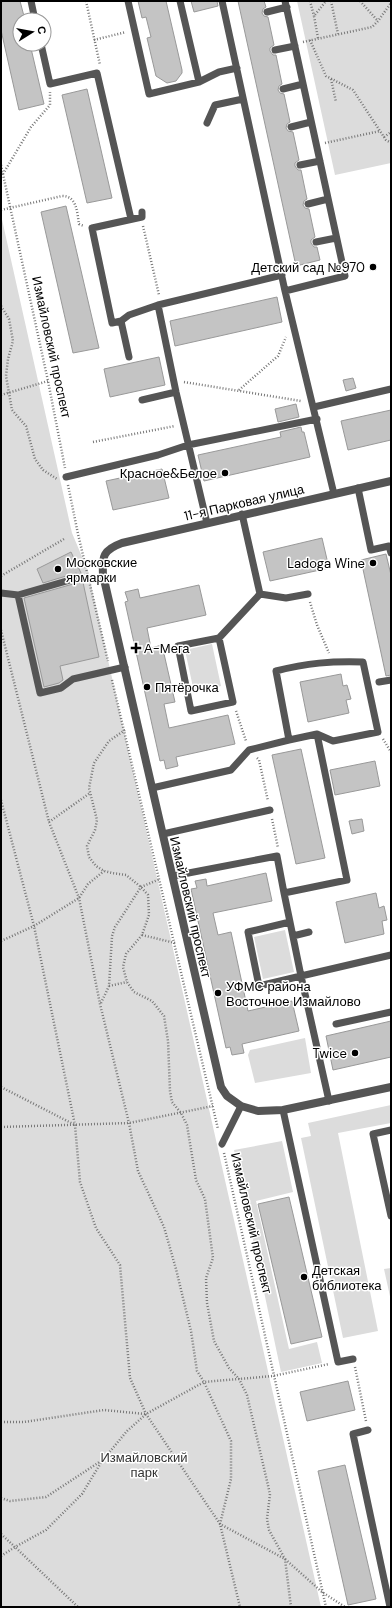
<svg xmlns="http://www.w3.org/2000/svg" width="392" height="1608" font-family="'DM Sans',sans-serif">
<style>
.green{fill:#dcdcdc}
.building{fill:#c4c4c4;stroke:#999}
.lines{fill:none;stroke-linecap:round;stroke-linejoin:round}
.path{stroke:#777;stroke-width:2.5;stroke-dasharray:1 2;stroke-linecap:butt}
.lane{stroke:#555;stroke-width:7}
.street{stroke:#555;stroke-width:8}
.poi-dot{fill:#000;stroke:#fff;stroke-width:1.5}
.labels{text-anchor:middle;stroke-width:3;stroke-linejoin:round;paint-order:stroke}
.poi-label{font-size:13px;fill:#000;stroke:#fff;text-anchor:start}
.street-label{font-size:13px;fill:#000;stroke:#fff}
.park-label{font-size:13px;fill:#333;stroke:#fff}
</style>
<rect width="100%" height="100%" fill="#fff"/>
<path class="green" d="M297,1h94v162l-56,12z
M1,215l71,318 16,38 233,1036h-320z
M212,644l9,42 -27,6 -9,-42z
M285,930l9,42 -31,7 -9,-42z
M305,1038l6,35 -56,10 -7,-28 2,-5z
M391,1105v18l-53,10 40,198 -35,7 -42,-200 10,-2 -3,-13z
M282,1141l11,51 -37,9 33,148 28,-7 5,21 -41,9 -47,-222z
M391,1268v33l-7,-32z"/>
<path class="building" d="M1,1h19l5,19h-5v24h10l14,60 -25,6 -18,-80z
M138,1h28l16,69v3l-6,8 -9,2 -11,-7 -9,-38 4,-1 -5,-20 -4,1z
M191,1h26l1,5 -24,6z
M238,1h26l2,6 -3,2 -1,4 2,3 4,1 6,28 -4,3v3l3,4h3l6,29 -3,2 -1,4 2,3 4,1 6,28 -3,2 -1,4 2,3 5,1 6,28 -4,3v3l3,4h3l6,29 -3,2 -1,4 2,3 4,1 6,28 -4,3v3l3,4h3l3,13 -24,6z
M87,89l25,109 -25,5 -25,-108z
M66,206l33,142 -26,5 -32,-141z
M277,297l5,25 -107,24 -5,-25z
M159,357l6,28 -55,12 -6,-28z
M353,378l3,10 -10,3 -3,-11z
M296,404l3,13 -21,5 -3,-13z
M391,410v30l-43,10 -7,-29z
M301,427l1,5h2l6,25 -106,24 -6,-26 83,-18 -1,-5z
M162,469l7,29 -56,12 -7,-29z
M322,538l7,30 -59,13 -7,-29z
M71,552l10,21 18,84 -39,9 3,14 -4,3 -15,4 -20,-89 56,-16 2,-6 -6,-3 -33,10 -6,-14z
M386,554l5,21v100l-5,1 -25,-116z
M199,585l7,30 -59,13 4,20 11,-3 13,57 -11,2 5,24 59,-13 7,29 -59,13 2,9 -12,3 -2,-9 -4,1 -35,-159 3,-1 -3,-9 13,-3 2,9z
M341,674l2,12 4,-1 4,14 -5,1 3,13 -41,9 -8,-40z
M301,749l24,109 -29,6 -24,-109z
M375,761l5,25 -45,9 -5,-25z
M362,819l2,12 -12,3 -3,-13z
M266,873l6,28 -59,12 5,22 13,-3 17,79 44,-10 7,30 -57,13 2,9 -12,2 -2,-8 -4,1 -35,-159 6,-1 -2,-7 11,-2 1,7z
M376,893l3,15 5,-2 3,14 -5,1 2,13 -39,9 -9,-41z
M391,1021v36l-58,13 -7,-34z
M289,1197l33,140 -31,7 -33,-140z
M348,1381l7,29 -48,11 -7,-29z
M345,1465l31,134 -28,6 -30,-134z"/>
<g class="lines">
<path class="path" d="M86,1l14,64
M310,1l4,15
M331,1l7,33
M360,1l18,20
M318,38l-4,-22 12,-15
M94,40l32,-8
M310,40l16,36 27,14 33,50 5,3
M303,42l69,-15 6,-6 13,-18
M331,79l5,23
M384,137l7,-5
M325,143l55,-12
M1,165l47,216 17,87
M3,174l28,-47 19,-22v-13
M1,210l61,-14c15,0 15,16 17,28l5,2
M143,226l16,69
M1,306l8,13 4,22 -5,18 -2,17 6,34 14,16 9,33 8,11 14,9
M184,382l117,19
M239,390l39,-34 8,-19
M1,395l47,-14
M93,442l82,-16
M68,485l10,49 30,127
M1,576l63,-37
M310,602l7,23 12,28
M1,630l48,192 30,76 21,106 29,119 9,48 26,56 12,42 15,62 6,40 7,11 27,59v38l-11,45 20,83
M112,680l106,449
M236,711l10,30
M125,730l-16,11 -15,22 -5,25 8,32 -2,10 -8,16 2,11 7,9 8,5 8,2 14,2 15,12 7,8 1,20 -7,20 -16,19 -3,13 4,15 7,10 18,9 12,15 4,25 2,50 2,11 9,11 6,12 9,55 9,19 8,59 -7,20 1,25 7,38 15,27 10,11 8,16 23,99 -3,25 2,11 16,29 6,48
M383,739l8,13
M257,758l2,2 9,41
M1,800l33,126 41,199 5,57 16,46 24,37 10,113 16,36 74,110 65,35 37,33 23,15
M272,819l6,29
M49,822l41,-29
M142,935l33,8
M1,941l33,-15 45,-28 9,-14 16,-13
M109,986l18,-4
M101,1003l8,-17 3,-50 3,-9 26,-40 19,-8
M1,1087l74,38
M1,1127l128,-4 84,-17
M224,1153l102,454
M355,1367l11,54
M1,1422h23l80,-12 41,4
M1,1498l9,3 36,-4 55,-36
M1,1534l14,13 31,-17 36,-36 20,-33 25,-30 19,-17 58,-32 69,-6 56,-12
M1,1556l14,-9 63,60"/>
<path class="lane" d="M31,1l4,19
M128,1l21,93 50,-12 20,-10 18,-4
M180,1l19,81
M222,1l63,290 49,203
M285,1l60,275 -60,15
M267,12l20,-5
M41,44l9,40 47,-11 34,146
M275,50l20,-4
M283,89l20,-5
M207,123l8,-18 28,-6
M291,127l20,-5
M300,165l20,-4
M308,204l20,-5
M142,212v5l-50,11 20,95 9,-2 8,-6 29,-10 18,87 31,131
M316,242l20,-4
M158,305l124,-30
M121,321l8,36
M142,400l34,-8
M314,407l77,-18
M66,477l92,-22 30,-10 129,-26
M358,488l13,62 18,-4 2,7
M1,593l17,2 59,-17
M260,594l26,4 22,-4
M18,595l22,98 21,-5 12,-9 52,-12
M219,638l14,64 -42,9 -13,-65 41,-8 41,-44 -18,-80
M379,682l12,-2
M152,788l79,-18 18,-20 40,-10 -13,-69c31,-8 55,-10 87,-9l15,70 -45,9 -16,-7 -28,6
M163,834l107,-24
M173,876l104,-20 7,37 63,-13 -30,-146
M284,893l6,29
M293,936l16,-4
M336,1024l55,-12
M329,1101l-28,-125 -42,10 -11,-54 42,-10 11,54 90,-21
M283,1110l55,252 15,-3
M391,1130l-18,4 18,82
M222,1144l19,-38
M368,1430l-15,4 37,173"/>
<path class="street" d="M391,481l-269,62c-19,7 -20,13 -19,32l118,512 6,9 14,10 17,5 25,-1 108,-23"/>
</g>
<g class="poi-dot">
<circle cx="373" cy="267" r="4"/>
<circle cx="225" cy="473" r="4"/>
<circle cx="373" cy="563" r="4"/>
<circle cx="58" cy="569" r="4"/>
<path d="M134 642h4v4h4v4h-4v4h-4v-4h-4v-4h4z"/>
<circle cx="147" cy="687" r="4"/>
<circle cx="218" cy="993" r="4"/>
<circle cx="355" cy="1053" r="4"/>
<circle cx="304" cy="1277" r="4"/>
</g>
<g class="labels">
<g class="poi-label">
<text x="365" y="272" text-anchor="end">Детский сад №970</text>
<text x="217" y="478" text-anchor="end">Красное&amp;Белое</text>
<text x="66" y="567">Московские<tspan x="66" dy="15">ярмарки</tspan></text>
<text x="365" y="568" text-anchor="end">Ladoga Wine</text>
<text x="144" y="653">А-Мега</text>
<text x="155" y="692">Пятёрочка</text>
<text x="226" y="991">УФМС района<tspan x="226" dy="15">Восточное Измайлово</tspan></text>
<text x="347" y="1058" text-anchor="end">Twice</text>
<text x="312" y="1275">Детская<tspan x="312" dy="15">библиотека</tspan></text>
</g>
<g class="street-label">
<text transform="translate(52 347) rotate(78)" y="5">Измайловский проспект</text>
<text transform="translate(244 502) rotate(-13)" y="5">11-я Парковая улица</text>
<text transform="translate(191 907) rotate(77)" y="5">Измайловский проспект</text>
<text transform="translate(252 1223) rotate(77)" y="5">Измайловский проспект</text>
</g>
<g class="park-label">
<text x="144" y="1462">Измайловский<tspan x="144" dy="15">парк</tspan></text>
</g>
</g>
<rect width="392" height="1608" fill="none" stroke="#000000" stroke-width="4"/>
<g transform="translate(32 32) rotate(79)"><circle r="19" fill="#ffffff" stroke="#999999"/>
<path d="M0-3L7 15L0 10L-7 15Z" fill="#000000"/>
<text y="-6" font-size="11" font-weight="bold" text-anchor="middle" fill="#000000">С</text>
</g>
</svg>
